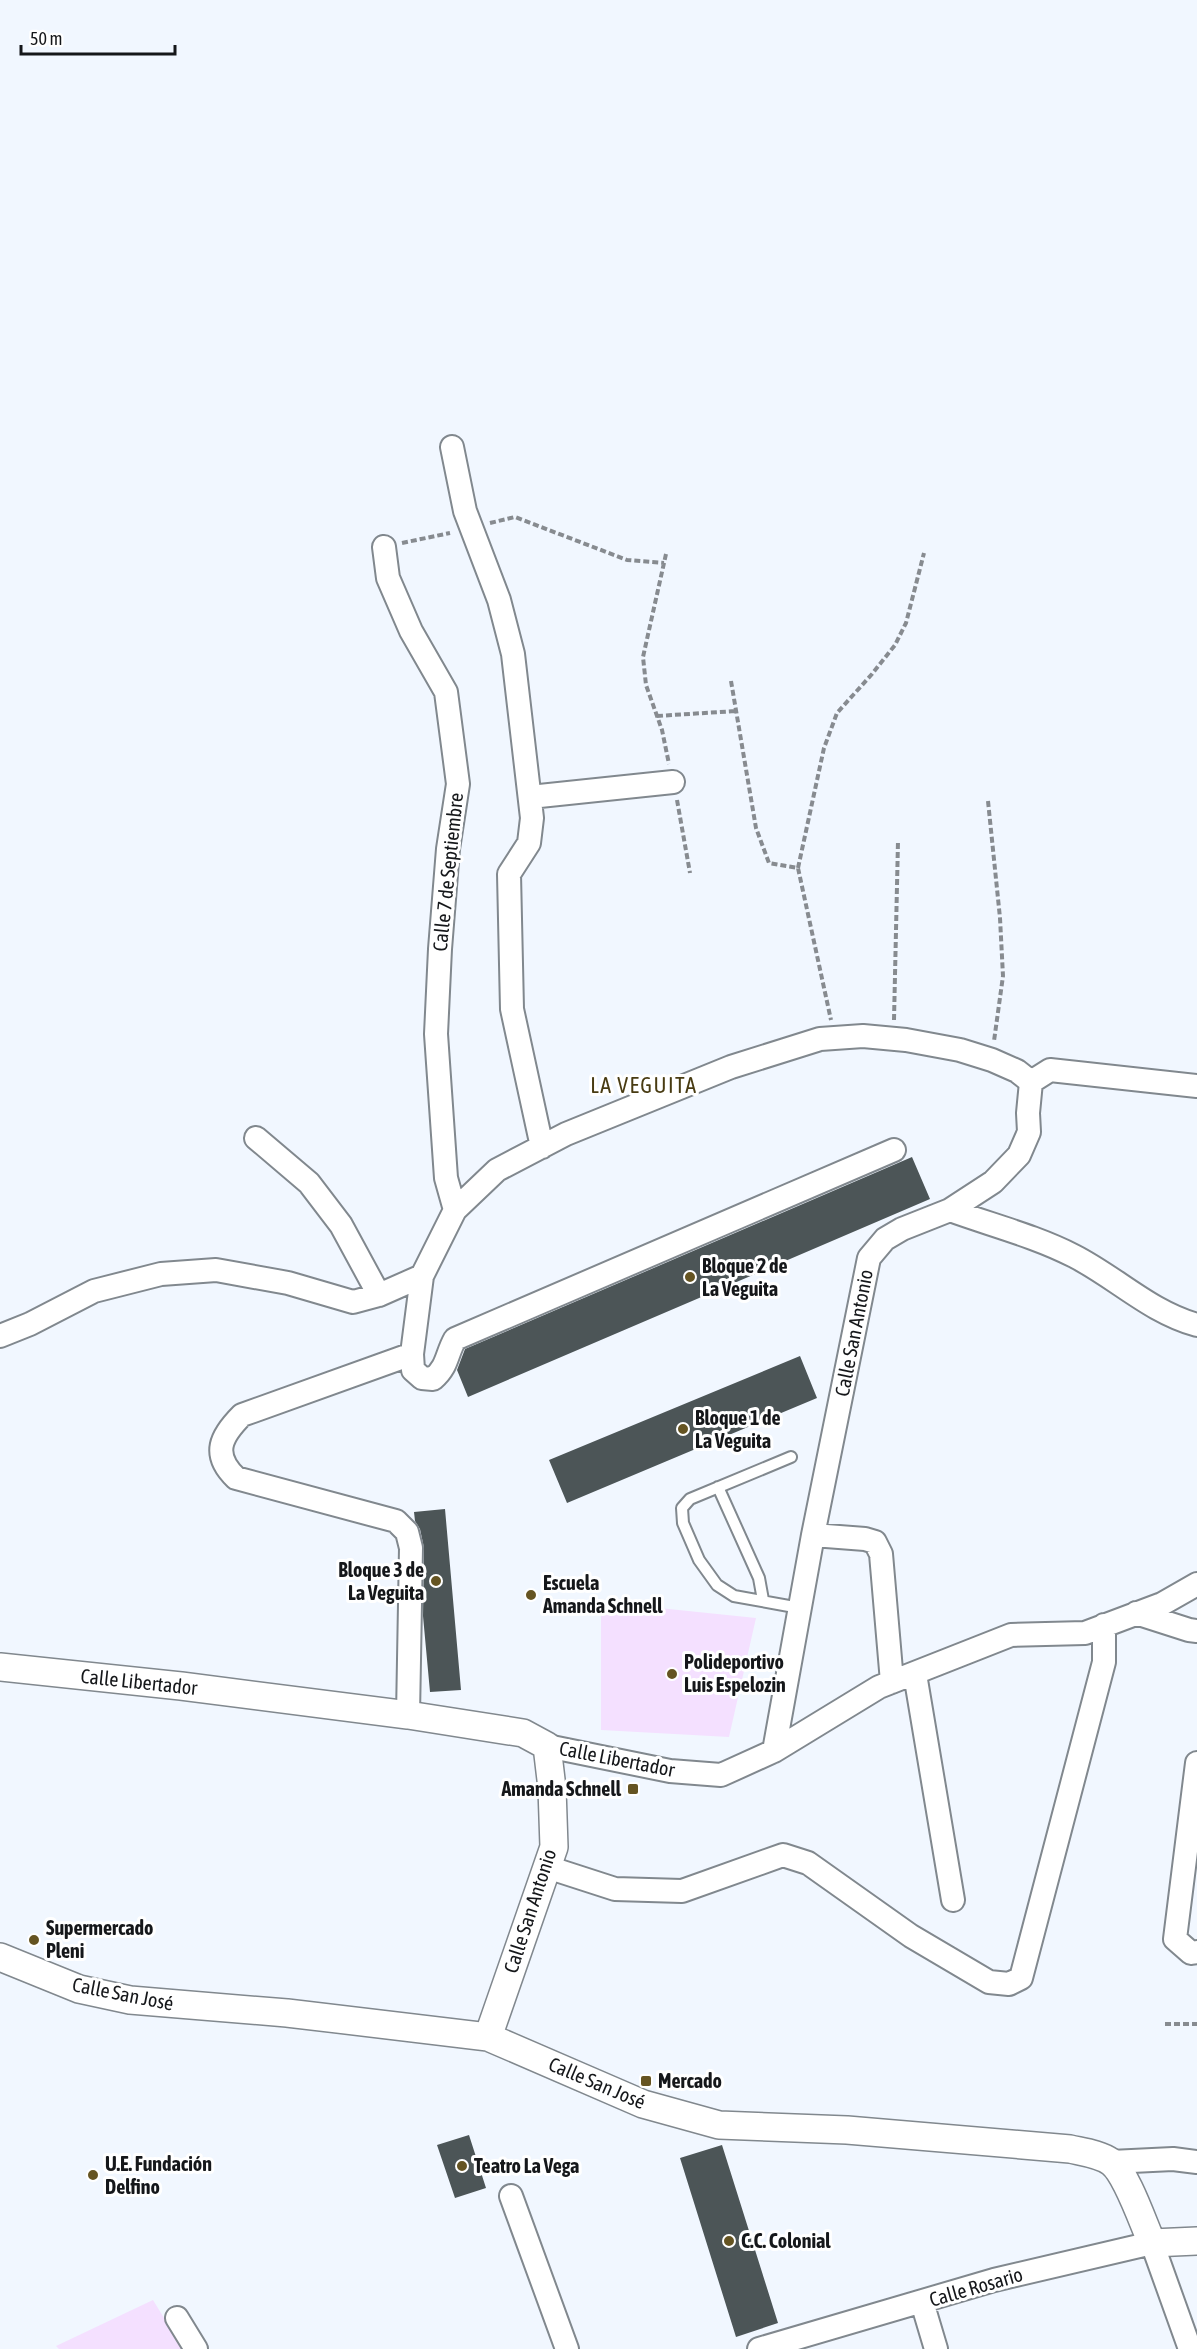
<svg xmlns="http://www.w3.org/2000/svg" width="1197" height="2349" font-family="'Asap Condensed',sans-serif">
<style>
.green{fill:#f4e0ff}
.building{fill:#4c5557}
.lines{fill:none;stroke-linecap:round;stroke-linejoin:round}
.service-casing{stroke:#81888e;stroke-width:14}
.minor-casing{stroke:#81888e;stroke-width:26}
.tertiary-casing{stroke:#81888e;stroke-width:30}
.path{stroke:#878b90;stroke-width:4;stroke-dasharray:6 3;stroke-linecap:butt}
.service{stroke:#fff;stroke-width:10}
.minor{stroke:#fff;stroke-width:22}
.tertiary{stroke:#fff;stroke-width:27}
.poi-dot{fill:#655422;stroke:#fff;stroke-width:2}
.labels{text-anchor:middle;stroke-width:6;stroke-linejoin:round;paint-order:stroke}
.street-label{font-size:20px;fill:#15171a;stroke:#fff}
.poi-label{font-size:20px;font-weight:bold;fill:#15171a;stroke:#fff;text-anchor:start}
.quarter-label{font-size:22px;letter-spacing:1.5px;fill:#483b12;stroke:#fff}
</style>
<rect width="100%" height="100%" fill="#f1f7ff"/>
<path class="green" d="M601,1602l155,16 -27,119 -128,-7z
M153,2300l30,49h-124l-3,-3z"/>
<path class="building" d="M912,1157l18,42 -462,198 -11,-27 8,-21z
M800,1356l17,42 -250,105 -18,-43z
M445,1509l16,181 -31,2 -7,-76 1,-68 -4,-19 -5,-8 -1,-9z
M469,2135l17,53 -31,10 -18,-53z
M722,2145l56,178 -42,14 -56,-179z"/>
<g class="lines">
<defs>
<path id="service" d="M791,1457l-101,42 -8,9 1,15 16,37 18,25 17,11 66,12
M718,1487l41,91 4,22"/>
<path id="minor" d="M452,447l13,64 34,89 14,54 19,164 -3,25 -20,31 3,135 30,138
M384,547l4,31 23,53 35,61 12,92 -10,65 -8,100 -4,85 10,144 9,32
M530,797l143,-15
M1031,1082l19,-12 147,16
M256,1138l53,45 32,42 38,70
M894,1150l-439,189c-9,16 -7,27 -22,40l-11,-1 -9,-8 -1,-16 10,-78 33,-66 42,-40 69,-36 165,-67 89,-28 43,-3 43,4 54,10 32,10 25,11 14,11
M950,1210c41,15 85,26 124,46 43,22 76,56 123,69
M0,1336l30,-12 64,-33 67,-17 55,-4 72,13 65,19 26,-7 43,-19
M813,1535l52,4 10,3 6,12 11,128
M1136,1613l53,17 8,1
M915,1674l38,226
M408,1715l3,-167 -4,-16 -11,-11 -160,-43c-25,-24 -15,-42 6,-63l170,-61
M547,1746l123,25 51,4 53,-24 105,-64 132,-52 74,-2 77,-29 35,-20
M774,1751l39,-216 56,-277 16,-19 17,-10 48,-19 43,-28 26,-27 10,-23 -1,-19 3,-31
M1197,1763l-22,176 16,14 6,-1
M547,1867l68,22 67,2 101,-36 25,8 103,73 78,46 20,2 12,-6 83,-316v-37
M1111,2162l62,-3 24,3
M511,2196l56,153
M922,2302l14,47
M177,2318l19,31
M759,2349l235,-69 158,-37 38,106"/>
<path id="tertiary" d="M0,1667l181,19 227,29 115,18 24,13 5,42 2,59 -66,190
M0,1957l79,32 51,11 157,13 201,24 155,67 76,21 128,5 223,19c13,3 30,5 41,13 16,12 32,61 41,81l45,-2"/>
</defs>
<use href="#service" class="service-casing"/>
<use href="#minor" class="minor-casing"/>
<use href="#tertiary" class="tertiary-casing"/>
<path class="path" d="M490,523l25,-6 112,43 37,3
M402,543l48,-10
M666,554l-23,103 3,28 16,45 7,34
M731,681l25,147 13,35 29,5 33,152
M657,716l79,-5
M677,800l13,73
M988,801l12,117 3,58 -9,65
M798,868l26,-120 13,-35 35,-39 23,-29 11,-22 18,-70
M894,1020l4,-179
M1165,2024h32"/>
<use href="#service" class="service"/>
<use href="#minor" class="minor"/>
<use href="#tertiary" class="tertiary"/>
</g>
<g class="poi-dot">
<circle cx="690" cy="1277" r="6"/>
<circle cx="683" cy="1429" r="6"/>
<circle cx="436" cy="1581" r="6"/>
<circle cx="531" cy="1595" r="6"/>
<circle cx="672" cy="1674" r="6"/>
<rect x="627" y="1783" width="12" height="12" rx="3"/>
<circle cx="34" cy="1940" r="6"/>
<rect x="640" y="2075" width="12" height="12" rx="3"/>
<circle cx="462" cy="2166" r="6"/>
<circle cx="93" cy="2175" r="6"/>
<circle cx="729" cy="2241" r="6"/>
</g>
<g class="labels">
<g class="street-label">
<text transform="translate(448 872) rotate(-84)" y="7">Calle 7 de Septiembre</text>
<text transform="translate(854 1333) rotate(-79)" y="7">Calle San Antonio</text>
<text transform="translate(139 1682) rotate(6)" y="7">Calle Libertador</text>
<text transform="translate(617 1759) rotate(11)" y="7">Calle Libertador</text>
<text transform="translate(530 1911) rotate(-72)" y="7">Calle San Antonio</text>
<text transform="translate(123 1994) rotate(11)" y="7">Calle San José</text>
<text transform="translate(597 2083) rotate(23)" y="7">Calle San José</text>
<text transform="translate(976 2287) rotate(-16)" y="7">Calle Rosario</text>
</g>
<g class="poi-label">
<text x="702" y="1273">Bloque 2 de<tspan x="702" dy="23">La Veguita</tspan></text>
<text x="695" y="1425">Bloque 1 de<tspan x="695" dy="23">La Veguita</tspan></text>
<text x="424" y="1577" text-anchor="end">Bloque 3 de<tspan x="424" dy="23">La Veguita</tspan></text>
<text x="543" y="1590">Escuela<tspan x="543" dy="23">Amanda Schnell</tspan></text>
<text x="684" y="1669">Polideportivo<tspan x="684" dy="23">Luis Espelozin</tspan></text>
<text x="621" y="1796" text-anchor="end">Amanda Schnell</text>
<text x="46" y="1935">Supermercado<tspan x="46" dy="23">Pleni</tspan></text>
<text x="658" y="2088">Mercado</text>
<text x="105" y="2171">U.E. Fundación<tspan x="105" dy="23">Delfino</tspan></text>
<text x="474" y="2173">Teatro La Vega</text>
<text x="741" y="2248">C.C. Colonial</text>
</g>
<g class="quarter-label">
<text x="644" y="1093">LA VEGUITA</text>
</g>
</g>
<path d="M21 45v9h154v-9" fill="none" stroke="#15171a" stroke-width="3"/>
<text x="30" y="45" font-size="18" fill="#15171a" stroke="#ffffff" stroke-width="4.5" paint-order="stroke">50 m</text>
</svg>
